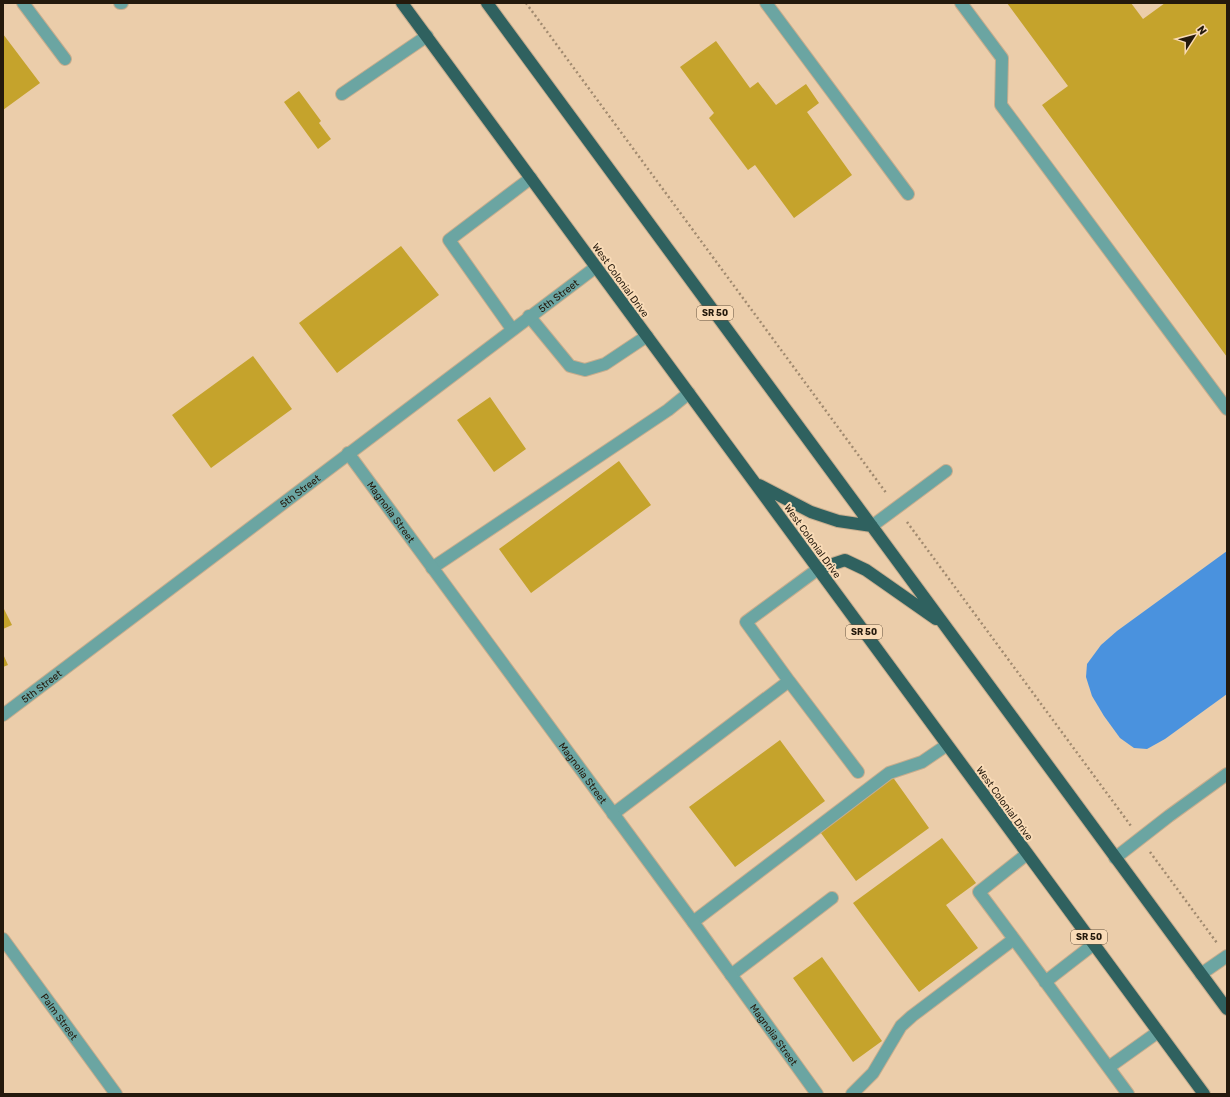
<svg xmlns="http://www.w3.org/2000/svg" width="1230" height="1097" font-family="Rubik,sans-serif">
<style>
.water{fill:#4a92de}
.building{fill:#c5a32c}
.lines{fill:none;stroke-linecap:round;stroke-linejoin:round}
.lane-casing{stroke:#c7ad8e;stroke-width:14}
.street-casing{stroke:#c7ad8e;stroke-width:14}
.highway-casing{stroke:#c7ad8e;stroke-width:14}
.path{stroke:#a18a6f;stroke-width:2.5;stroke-dasharray:2 3;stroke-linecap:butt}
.lane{stroke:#6ba5a2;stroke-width:12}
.street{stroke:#6ba5a2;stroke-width:12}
.highway{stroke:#2f615f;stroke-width:12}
.labels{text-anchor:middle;stroke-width:4;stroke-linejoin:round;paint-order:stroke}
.shield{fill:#f9dbb7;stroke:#64533f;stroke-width:1}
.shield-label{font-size:9px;font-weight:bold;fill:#24190c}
.street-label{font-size:10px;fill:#24190c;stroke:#f9dbb7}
</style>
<rect width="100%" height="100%" fill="#ebcdaa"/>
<path class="water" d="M1227,551v143l-62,45 -18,10 -13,-1 -14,-10 -16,-22 -12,-20 -6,-19 1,-13 14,-19 16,-14z"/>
<path class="building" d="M1007,3h124l12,16 22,-16h62v354l-185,-252 26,-19z
M3,34l37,49 -37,27z
M716,41l34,47 8,-6 18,23 30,-21 13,19 -12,9 45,63 -58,43 -39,-53 -7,5 -39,-52 5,-5 -34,-46z
M299,91l22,30 -2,2 12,16 -13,10 -34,-47z
M401,246l38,49 -102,78 -38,-50z
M253,356l39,53 -81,59 -39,-53z
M490,397l36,52 -32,23 -37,-52z
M619,461l32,44 -120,88 -32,-44z
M3,607l9,18 -9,4z
M3,654l5,11 -5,2z
M780,740l45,61 -90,66 -46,-60z
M892,776l37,52 -73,53 -38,-52z
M942,838l34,45 -30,22 32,43 -59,44 -66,-89z
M822,957l60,84 -29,21 -60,-84z"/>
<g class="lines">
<defs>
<path id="lane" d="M23,3l42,56
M120,3h2
M766,3l142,191
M961,3l41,55 -1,47 226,304
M342,94l85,-58
M529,316l41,50 15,4 20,-6 42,-28
M512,329l-63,-89 82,-62
M872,526l74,-55
M432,568l236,-158 21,-17
M789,681l69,91
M613,814l176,-133 -43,-59 72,-53
M1115,858l54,-42 58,-42
M693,922l196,-149 33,-11 25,-17
M1014,939l-35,-47 48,-38
M1201,974l26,-18
M731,975l101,-77
M1045,982l49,-38
M1109,1067l49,-35
M852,1094l21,-21 28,-47 11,-10 102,-77 114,155"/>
<g id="street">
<path id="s1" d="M348,453l345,469 124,172"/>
<path id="s2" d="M3,715l593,-448"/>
<path id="s3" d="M3,939l113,155"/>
</g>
<path id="highway" d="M402,3l802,1091
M487,3l740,1006
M759,485l52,27 27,9 34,5
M818,569l27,-9 21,10 70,49"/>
</defs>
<use href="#lane" class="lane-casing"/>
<use href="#street" class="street-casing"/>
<use href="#highway" class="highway-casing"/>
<path class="path" d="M526,3l361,491
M907,522l224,304
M1150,852l67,91"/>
<use href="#lane" class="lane"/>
<use href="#street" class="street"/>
<use href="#highway" class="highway"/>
</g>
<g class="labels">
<g class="shield">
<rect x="697" y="306" width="36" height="14" rx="3"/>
<rect x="846" y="625" width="36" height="14" rx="3"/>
<rect x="1071" y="930" width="36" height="14" rx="3"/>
</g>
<g class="shield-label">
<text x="715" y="316">SR 50</text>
<text x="864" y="635">SR 50</text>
<text x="1089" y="940">SR 50</text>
</g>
<g class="street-label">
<text transform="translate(621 280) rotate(54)" y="4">West Colonial Drive</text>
<text dy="4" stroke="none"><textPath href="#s2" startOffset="696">5th Street</textPath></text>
<text dy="4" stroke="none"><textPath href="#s2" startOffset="372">5th Street</textPath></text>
<text dy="4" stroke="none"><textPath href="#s1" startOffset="73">Magnolia Street</textPath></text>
<text transform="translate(813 541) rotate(54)" y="4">West Colonial Drive</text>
<text dy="4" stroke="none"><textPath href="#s2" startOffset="48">5th Street</textPath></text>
<text dy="4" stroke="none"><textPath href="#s1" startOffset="397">Magnolia Street</textPath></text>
<text transform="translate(1005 803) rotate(54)" y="4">West Colonial Drive</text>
<text dy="4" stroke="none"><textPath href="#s3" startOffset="96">Palm Street</textPath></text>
<text dy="4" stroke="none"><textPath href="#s1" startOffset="721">Magnolia Street</textPath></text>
</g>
</g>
<rect width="1230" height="1097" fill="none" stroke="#24190c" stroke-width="8"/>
<g transform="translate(1194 36) rotate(54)" stroke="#f9dbb7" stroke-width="3" paint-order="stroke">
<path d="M0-3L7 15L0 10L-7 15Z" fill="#24190c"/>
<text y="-6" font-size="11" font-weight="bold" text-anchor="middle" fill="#24190c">N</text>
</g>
</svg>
